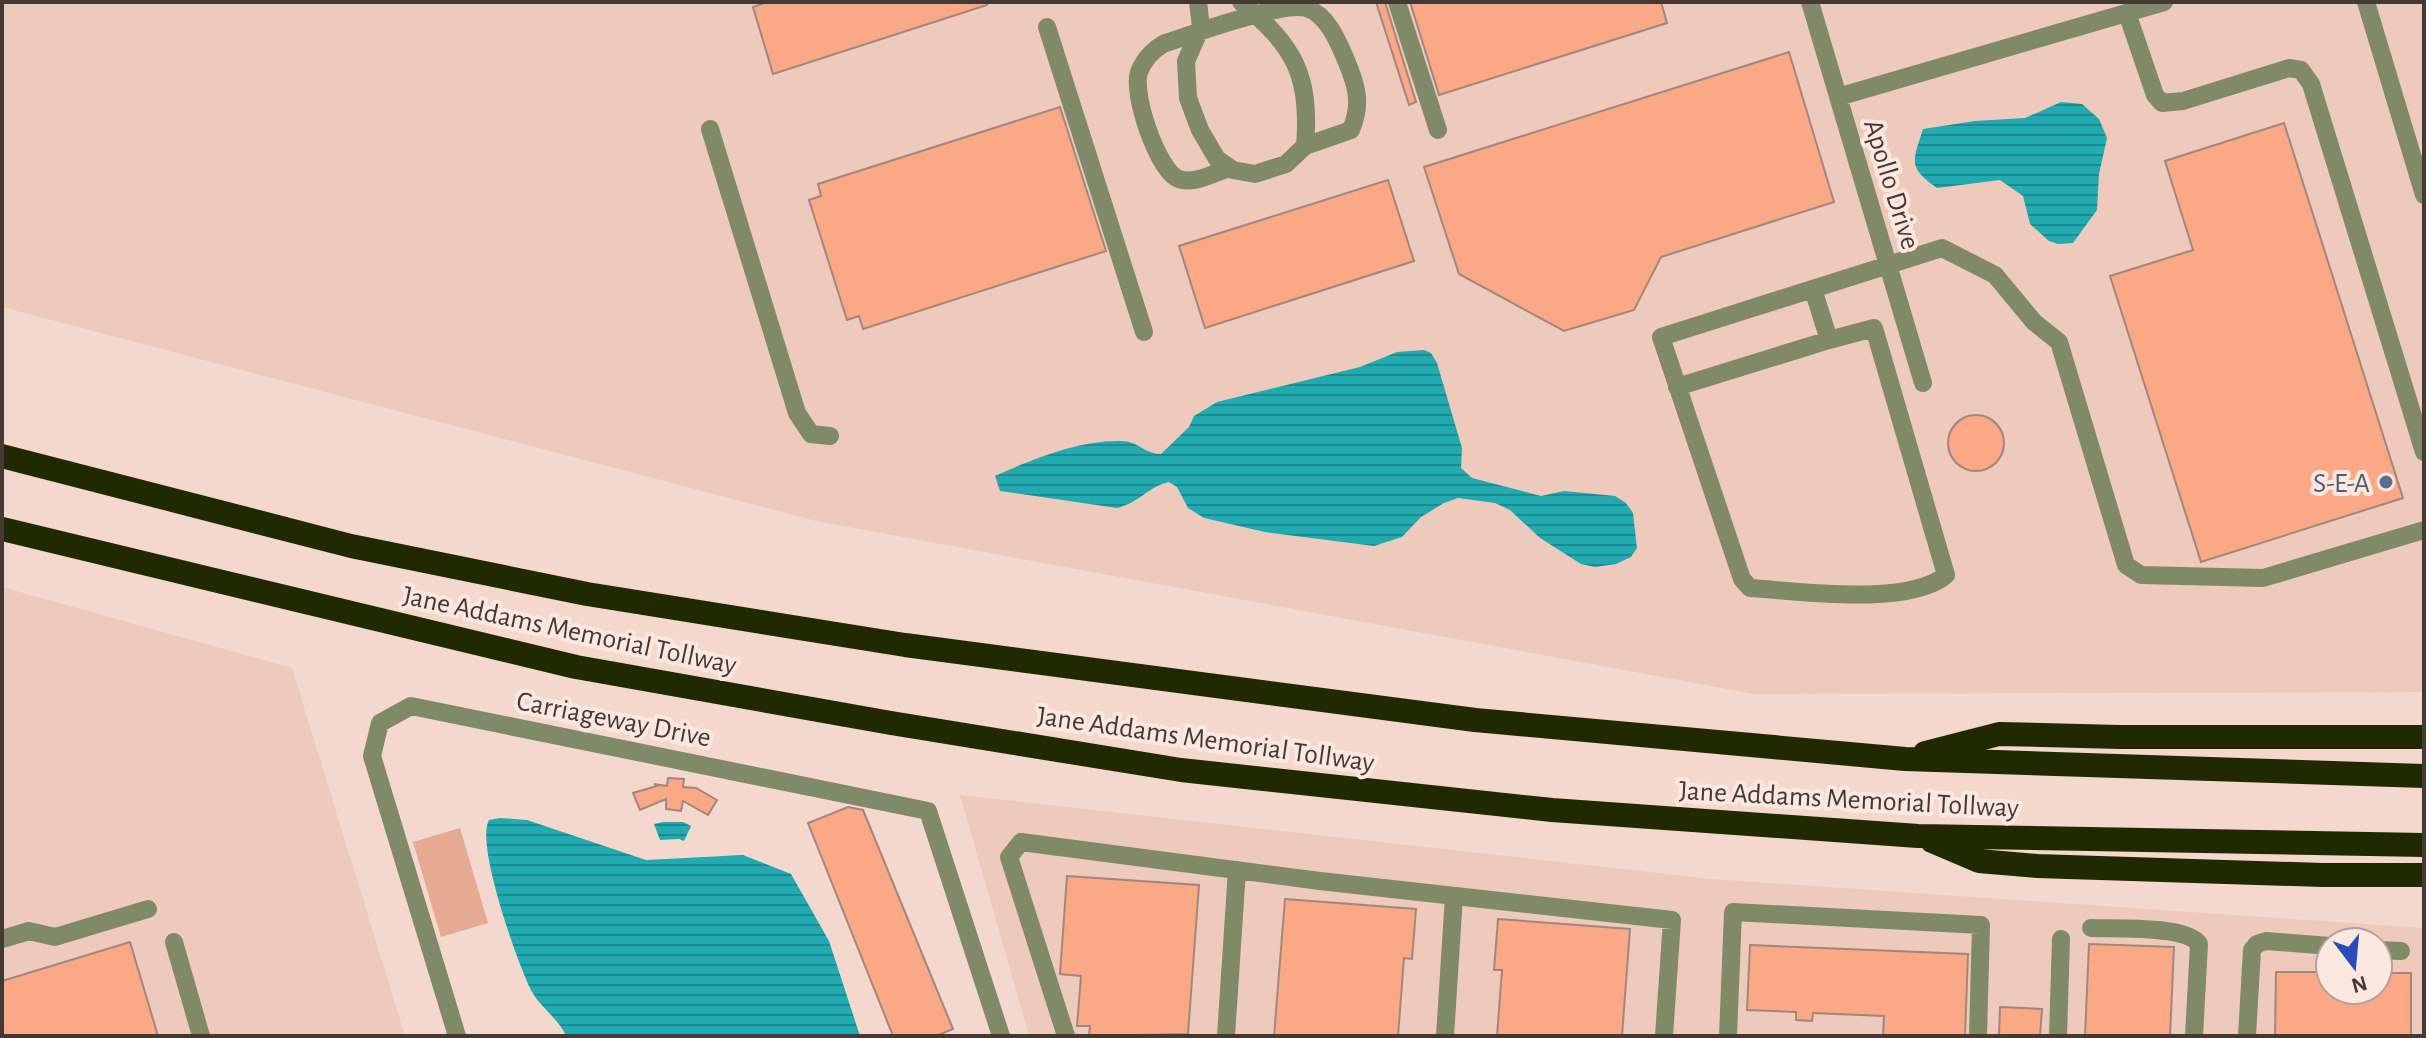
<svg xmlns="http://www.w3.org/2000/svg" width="2426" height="1038" font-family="'Alegreya Sans',sans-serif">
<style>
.built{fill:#edcabb;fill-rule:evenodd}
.garden{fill:#e6a991}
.water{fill:url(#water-rules)}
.building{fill:#fba887;stroke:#a1877d;stroke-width:2}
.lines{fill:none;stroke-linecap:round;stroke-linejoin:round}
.minor{stroke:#808968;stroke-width:18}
.highway{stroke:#212900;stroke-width:24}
.service-dot{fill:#5c6f8a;stroke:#fde7de;stroke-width:3}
.labels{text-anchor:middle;stroke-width:8;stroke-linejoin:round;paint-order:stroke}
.street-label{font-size:28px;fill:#443935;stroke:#fde7de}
.service-label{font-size:28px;fill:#4e5e75;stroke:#fde7de;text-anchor:end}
</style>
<defs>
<pattern id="water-rules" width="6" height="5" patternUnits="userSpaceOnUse" patternTransform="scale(2)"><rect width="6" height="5" fill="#21aab0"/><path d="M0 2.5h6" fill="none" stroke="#1e8b90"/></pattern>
</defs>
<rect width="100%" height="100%" fill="#f4d8cd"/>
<path class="built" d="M2,2h2422v690l-670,2 -938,-173 -814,-214z
M2,587l290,81 113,368h-403z
M960,795l751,84 713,49v108h-1395zM2330,942h48v48h-48z"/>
<path class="garden" d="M460,828l28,95 -47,14 -28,-95z"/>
<path class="water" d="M2061,102l21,2 17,15 8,19 -8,36 -2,36 -24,33 -15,1 -9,-3 -19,-17 -7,-28 -23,-16 -63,8c-30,-21 -24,-27 -14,-59l52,-8 50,-3z
M1424,350l7,3 6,10 25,85 -1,20 11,10 69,18 23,-5 51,5 11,7 7,10 4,35 -6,9 -15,7 -21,3 -14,-3 -41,-26 -30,-28 -15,-7 -37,-5 -14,5 -23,14 -19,20 -28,9 -109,-14 -61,-14 -16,-10 -11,-21 -8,-5c-20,4 -30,21 -52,26l-117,-17 -5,-15c38,-17 84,-36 126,-35 17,0 24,13 40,13l28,-27 5,-11 23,-14 143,-35 37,-15z
M500,818l27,2 119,40 97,-5 48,19 38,67 31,95h-294c-7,-17 -25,-28 -34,-44 -14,-27 -57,-148 -43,-172z
M663,822h20l8,4 -7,15 -5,-2 -19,1 -6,-16z"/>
<path class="building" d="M767,2h220v3l-214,69 -20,-67z
M1376,2h9l31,100 -7,3z
M1410,2h251l6,21 -228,72z
M1789,52l45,150 -173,55 -27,53 -70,21 -105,-57 -35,-107z
M1060,107l46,144 -243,78 -4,-13 -12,4 -38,-120 12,-4 -3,-12z
M2284,123l119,375 -202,64 -91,-286 83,-26 -28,-89z
M1388,180l26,81 -209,67 -26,-82z
M1948 443a28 28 0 1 1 56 0a28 28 0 1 1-56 0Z
M668,778l16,1 -1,8 13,1 21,12 -9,15 -25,-14 -2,10 -15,-2v-10l-26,11 -7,-17 24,-7 -3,-2 13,2z
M848,807l15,3 90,219 -17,7h-43l-85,-213z
M1067,876l132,9 -11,149 -99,2 1,-10h-13l4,-50 -21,-2z
M1285,899l131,10 -4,50 -8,-1 -6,78h-124z
M1498,919l132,10 -8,107h-125l5,-66h-8z
M130,942l28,94h-156v-55z
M2089,944l85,3 -4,89h-85z
M1750,945l218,9 -3,82h-82l1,-20 -71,-3 -1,8 -16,-1v-8l-49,-2z
M2276,972h54v18h48v-17h33v63h-136z
M2000,1007l42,2 -2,27h-41z"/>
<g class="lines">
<path class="minor" d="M1198,2l3,25 -15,34 2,37 12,32 17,29 16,11 22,4 31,-10 19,-18c6,-71 -11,-100 -64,-144
M1397,2l41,128
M1810,2l113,381
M2366,2l58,193
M2127,13l28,82 7,8 21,-2 106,-33 12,2 10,14 113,368
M1047,27l97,305
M1838,97l326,-95
M710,129l87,284 14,21 19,2
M1229,168c-15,5 -39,19 -54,9 -19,-13 -43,-83 -36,-105 5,-13 13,-21 24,-28 27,-9 120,-43 143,-36 21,6 32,33 40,52 11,26 16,44 5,70l-46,16
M1813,289l16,51 45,-12 72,247c-38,32 -148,16 -196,13l-8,-9 -81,-242 281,-89 53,27 39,47 25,20 67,223 15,10 122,3 161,-48
M1677,387l152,-47
M2091,928c23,1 95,-3 108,16l-5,92
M2,939l27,-8 26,6 93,-28
M174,942l27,94
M2378,950l23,1
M457,1036l-85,-280 8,-33 31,-17 517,105 73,225
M1066,1036l-57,-179 12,-15 299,39 352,39 -8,116
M1226,1036l11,-166
M1445,1036l9,-140
M1728,1036l5,-124 248,13 -3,111
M2058,1036l3,-97
M2247,1036l5,-86 5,-6 9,-3 64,5"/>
<path class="highway" d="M2,456l349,90 236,48 318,51 570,75 430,39 519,17
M2,529l574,138 315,56 290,47 371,40 366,26 506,9
M1925,753l74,-19 121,3h304
M1932,841l47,20 58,5 285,9h102"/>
</g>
<circle class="service-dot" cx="2386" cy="482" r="8"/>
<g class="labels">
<g class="street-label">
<text transform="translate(1893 184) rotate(73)" y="10">Apollo Drive</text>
<text transform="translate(570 629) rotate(12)" y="10">Jane Addams Memorial Tollway</text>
<text transform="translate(614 718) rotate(11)" y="10">Carriageway Drive</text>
<text transform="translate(1206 738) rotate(8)" y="10">Jane Addams Memorial Tollway</text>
<text transform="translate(1849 798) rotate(3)" y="10">Jane Addams Memorial Tollway</text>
</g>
<g class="service-label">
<text x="2370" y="492">S-E-A</text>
</g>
</g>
<rect width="2426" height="1038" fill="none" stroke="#443935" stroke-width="8"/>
<g transform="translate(2354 966) rotate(164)"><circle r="38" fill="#fde7de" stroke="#b3a19a" stroke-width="2"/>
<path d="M0-6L14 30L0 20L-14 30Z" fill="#294bbb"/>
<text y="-12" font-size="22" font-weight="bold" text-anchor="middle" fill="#443935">N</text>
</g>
</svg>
